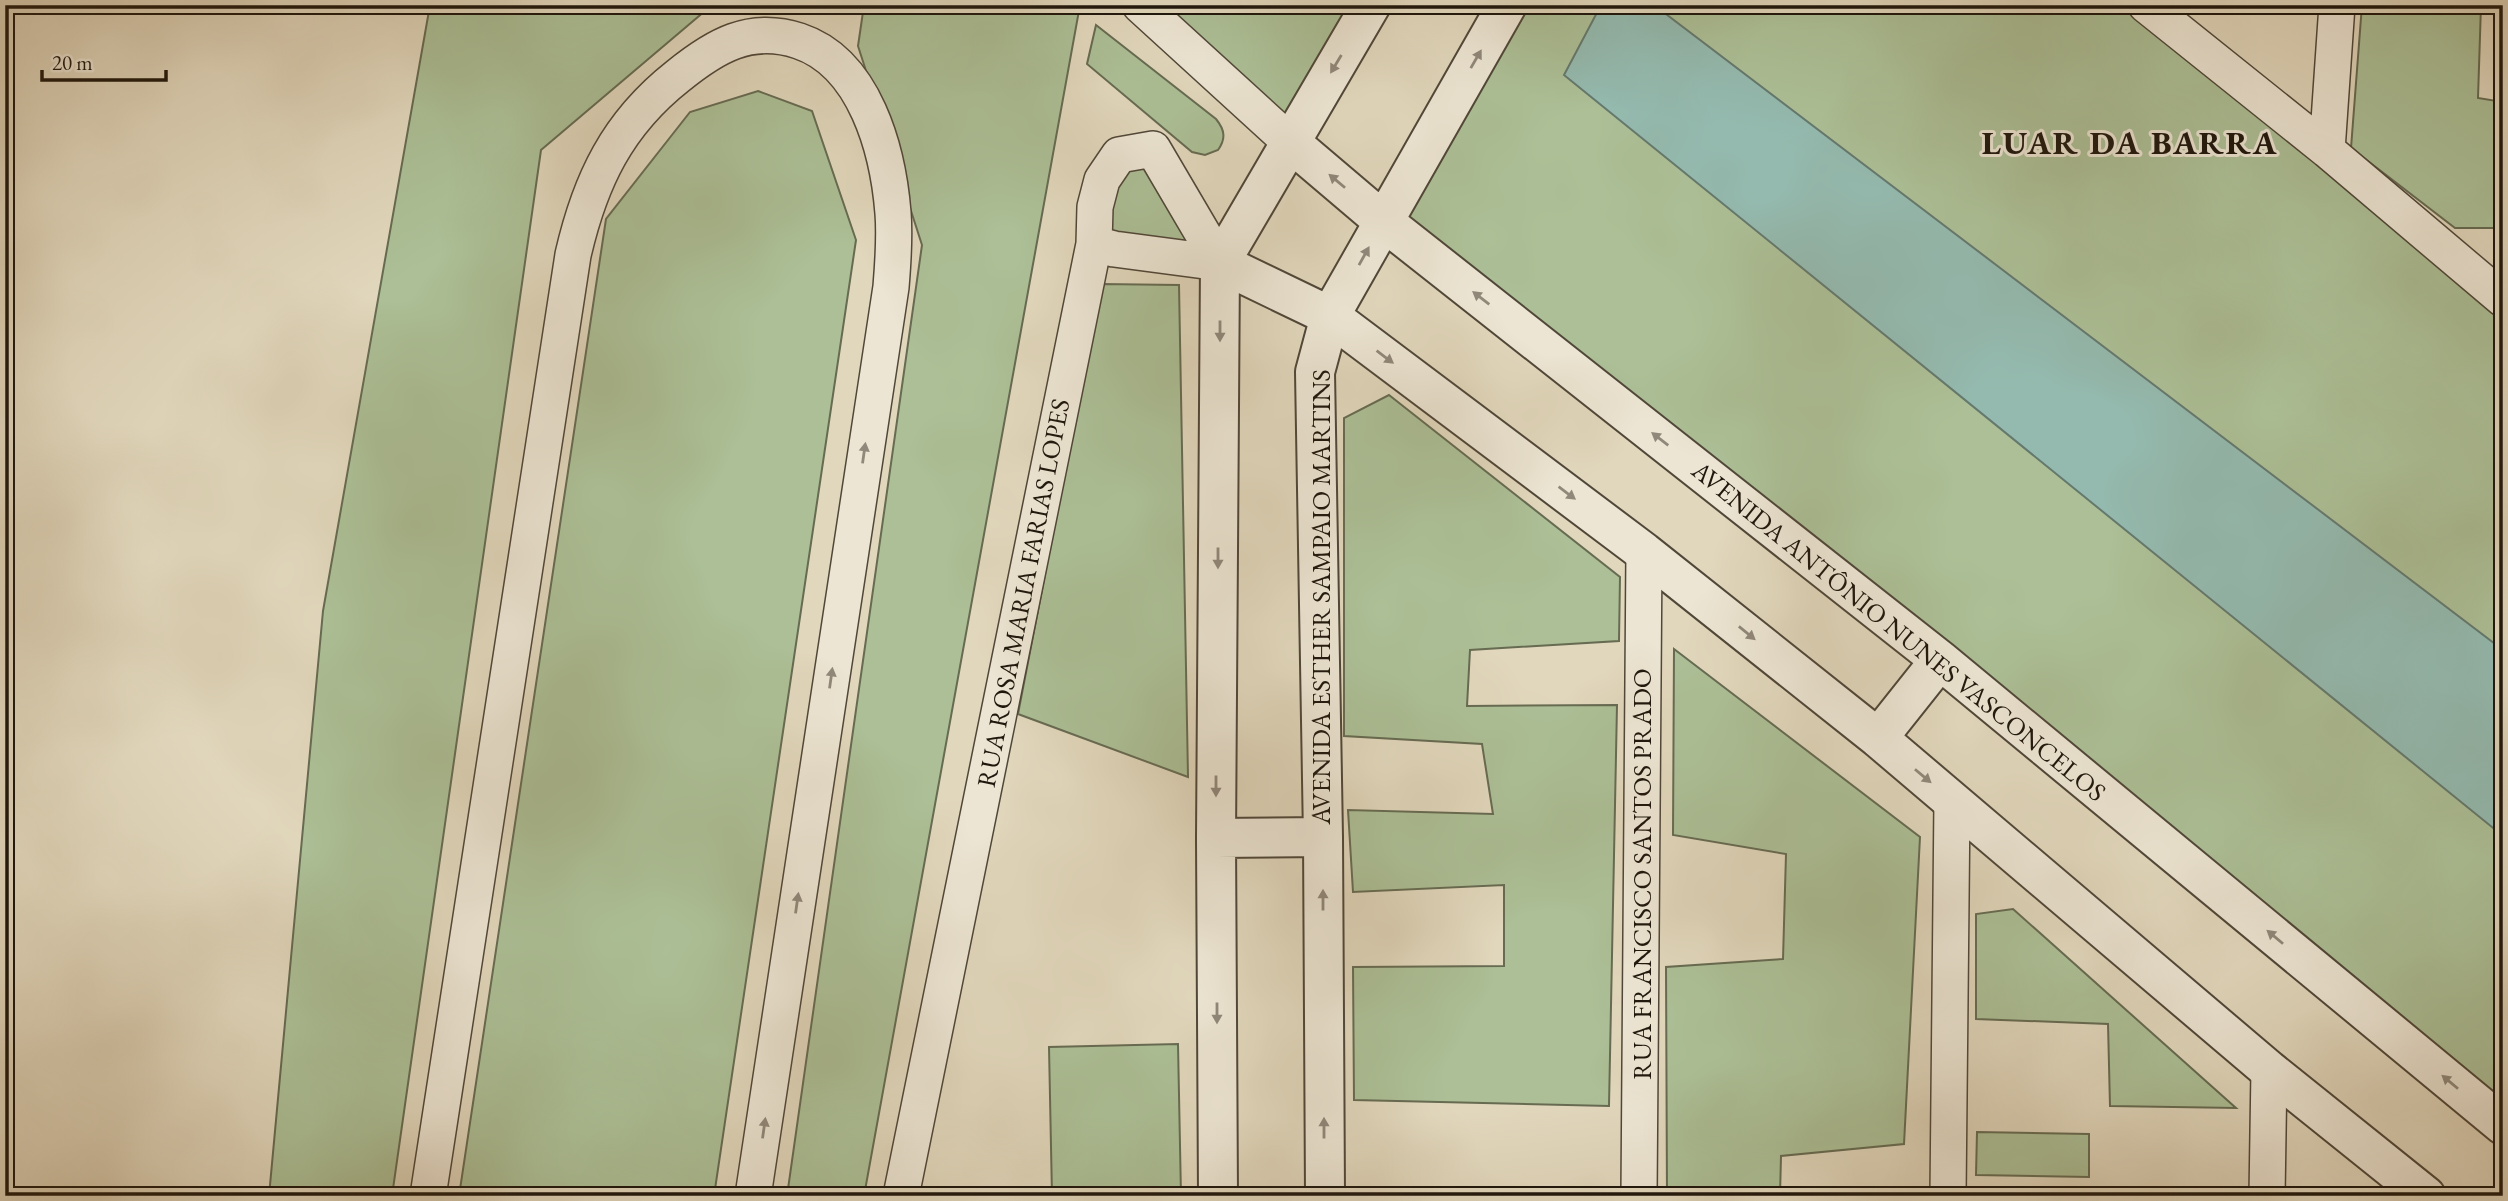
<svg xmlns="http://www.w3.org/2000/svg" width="2508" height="1201" font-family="'EB Garamond',serif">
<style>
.green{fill:#acbf96;stroke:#666b52;stroke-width:2}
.water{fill:#94baaf;stroke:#65796e;stroke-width:2}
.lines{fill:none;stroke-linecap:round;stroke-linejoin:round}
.minor-casing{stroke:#504739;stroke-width:38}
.tertiary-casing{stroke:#504739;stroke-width:42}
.minor{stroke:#ece5d3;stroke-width:35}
.tertiary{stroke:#ece5d3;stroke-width:38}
.oneway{fill:#90887a}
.labels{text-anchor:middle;stroke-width:6;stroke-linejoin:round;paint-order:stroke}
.street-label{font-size:26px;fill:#1f170d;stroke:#ece5d3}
.district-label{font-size:33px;font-weight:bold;letter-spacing:2px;fill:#1f170d;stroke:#ece5d3}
</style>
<rect width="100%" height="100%" fill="#e1d7bc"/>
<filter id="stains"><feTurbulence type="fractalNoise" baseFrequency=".00286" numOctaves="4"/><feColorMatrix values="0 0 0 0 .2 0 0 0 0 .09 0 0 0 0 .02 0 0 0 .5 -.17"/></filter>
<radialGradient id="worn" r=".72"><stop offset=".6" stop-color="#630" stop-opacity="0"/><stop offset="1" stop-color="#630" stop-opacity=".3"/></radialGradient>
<path class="green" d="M430,5h282l-171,145 -149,1046h-123l54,-585z
M864,5h216l-216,1191h-77l135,-951 -64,-199z
M1140,5h231l-81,137z
M1507,5h639l357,294v829l-1120,-907z
M2362,5h119l-3,93 25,4v126h-48l-104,-80z
M1096,25l120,94c9,11 10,20 2,31l-13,5 -13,-3 -105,-88z
M758,91l54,20 44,129 -142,956h-255l147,-977 84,-107z
M1153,149l67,114 -106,-14 -12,-69z
M1101,284l78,1 9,492 -170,-63z
M1389,395l231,182 -1,64 -149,9 -3,56 150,-1 -8,401 -255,-6 -1,-133 151,-1v-81l-151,7 -5,-82 145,4 -11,-70 -138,-8v-318z
M1674,649l246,188 -16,307 -123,12 -1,40h-113l-1,-229 117,-8 3,-105 -113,-19z
M2013,909l223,199 -126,-2 -2,-82 -132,-5v-105z
M1178,1044l3,152h-129l-3,-149z
M1977,1132l112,2v43l-113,-2z"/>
<path class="water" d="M1601,5h53l849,645v186l-939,-761z"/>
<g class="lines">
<defs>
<path id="minor" d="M1140,5l150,137
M2146,5l181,145 176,149
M2327,150l10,-145
M1094,244l1,-37 7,-27 17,-25 34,-6 67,114
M428,1196l145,-941c17,-74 44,-131 105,-179 37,-30 72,-51 121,-35 66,22 89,109 94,172 2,25 0,50 -2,74l-138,909
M901,1196l193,-952 20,5 106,14
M1639,1196l5,-644
M1948,1196l4,-396
M2267,1196l2,-126"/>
<path id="tertiary" d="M1290,142l93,79 557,439 563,465
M1220,263l110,53 314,236 234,186 391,332 157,126
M1878,738l62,-78
M1216,838l107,-1
M1218,1196l-2,-358 4,-575 151,-258
M1325,1196l-2,-359 -8,-465 15,-56 177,-311"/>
</defs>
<use href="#minor" class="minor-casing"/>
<use href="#tertiary" class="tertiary-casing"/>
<use href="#minor" class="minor"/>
<use href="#tertiary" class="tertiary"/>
</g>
<defs><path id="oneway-solid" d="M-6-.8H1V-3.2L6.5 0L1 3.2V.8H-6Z" transform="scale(1.75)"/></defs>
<g class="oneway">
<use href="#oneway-solid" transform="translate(1476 59) rotate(-60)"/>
<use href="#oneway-solid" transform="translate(1336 64) rotate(121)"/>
<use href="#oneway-solid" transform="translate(1337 181) rotate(-140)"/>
<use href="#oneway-solid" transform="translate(1364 256) rotate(-61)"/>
<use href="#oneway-solid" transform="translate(1481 298) rotate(-142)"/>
<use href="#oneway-solid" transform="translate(1220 331) rotate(90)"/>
<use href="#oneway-solid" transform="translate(1385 357) rotate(37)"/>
<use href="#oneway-solid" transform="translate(1660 439) rotate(-142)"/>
<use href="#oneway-solid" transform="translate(864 453) rotate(-82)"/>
<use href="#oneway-solid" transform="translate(1567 493) rotate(37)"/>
<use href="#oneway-solid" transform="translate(1218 558) rotate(90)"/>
<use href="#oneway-solid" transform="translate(1747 633) rotate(39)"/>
<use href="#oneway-solid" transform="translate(831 678) rotate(-82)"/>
<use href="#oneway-solid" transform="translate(1923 776) rotate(40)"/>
<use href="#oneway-solid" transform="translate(1216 786) rotate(90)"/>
<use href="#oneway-solid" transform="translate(1323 900) rotate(-90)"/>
<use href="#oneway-solid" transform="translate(797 903) rotate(-82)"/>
<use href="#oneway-solid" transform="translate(2275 937) rotate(-140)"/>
<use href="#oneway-solid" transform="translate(1217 1013) rotate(90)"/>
<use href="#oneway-solid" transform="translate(2450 1082) rotate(-140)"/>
<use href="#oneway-solid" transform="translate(764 1128) rotate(-82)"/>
<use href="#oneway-solid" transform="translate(1324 1128) rotate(-90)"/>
</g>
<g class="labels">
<g class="street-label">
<text transform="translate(1023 593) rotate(-79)" y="9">RUA ROSA MARIA FARIAS LOPES</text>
<text transform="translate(1321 597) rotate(-90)" y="9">AVENIDA ESTHER SAMPAIO MARTINS</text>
<text transform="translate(1899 631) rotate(39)" y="9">AVENIDA ANTÔNIO NUNES VASCONCELOS</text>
<text transform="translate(1642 874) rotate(-90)" y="9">RUA FRANCISCO SANTOS PRADO</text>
</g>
<g class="district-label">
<text x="2130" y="154">LUAR DA BARRA</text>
</g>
</g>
<rect width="2508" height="1201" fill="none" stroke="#e1d7bc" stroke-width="28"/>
<rect x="7" y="7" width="2494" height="1187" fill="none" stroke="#1f170d" stroke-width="3.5"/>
<rect x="14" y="14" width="2480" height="1173" fill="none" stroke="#1f170d" stroke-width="2"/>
<path d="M42 70v10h124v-10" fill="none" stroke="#1f170d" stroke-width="3.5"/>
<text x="52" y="70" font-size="21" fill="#1f170d" stroke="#ece5d3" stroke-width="5" paint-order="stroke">20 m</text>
<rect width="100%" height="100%" filter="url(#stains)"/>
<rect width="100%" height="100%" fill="url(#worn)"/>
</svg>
